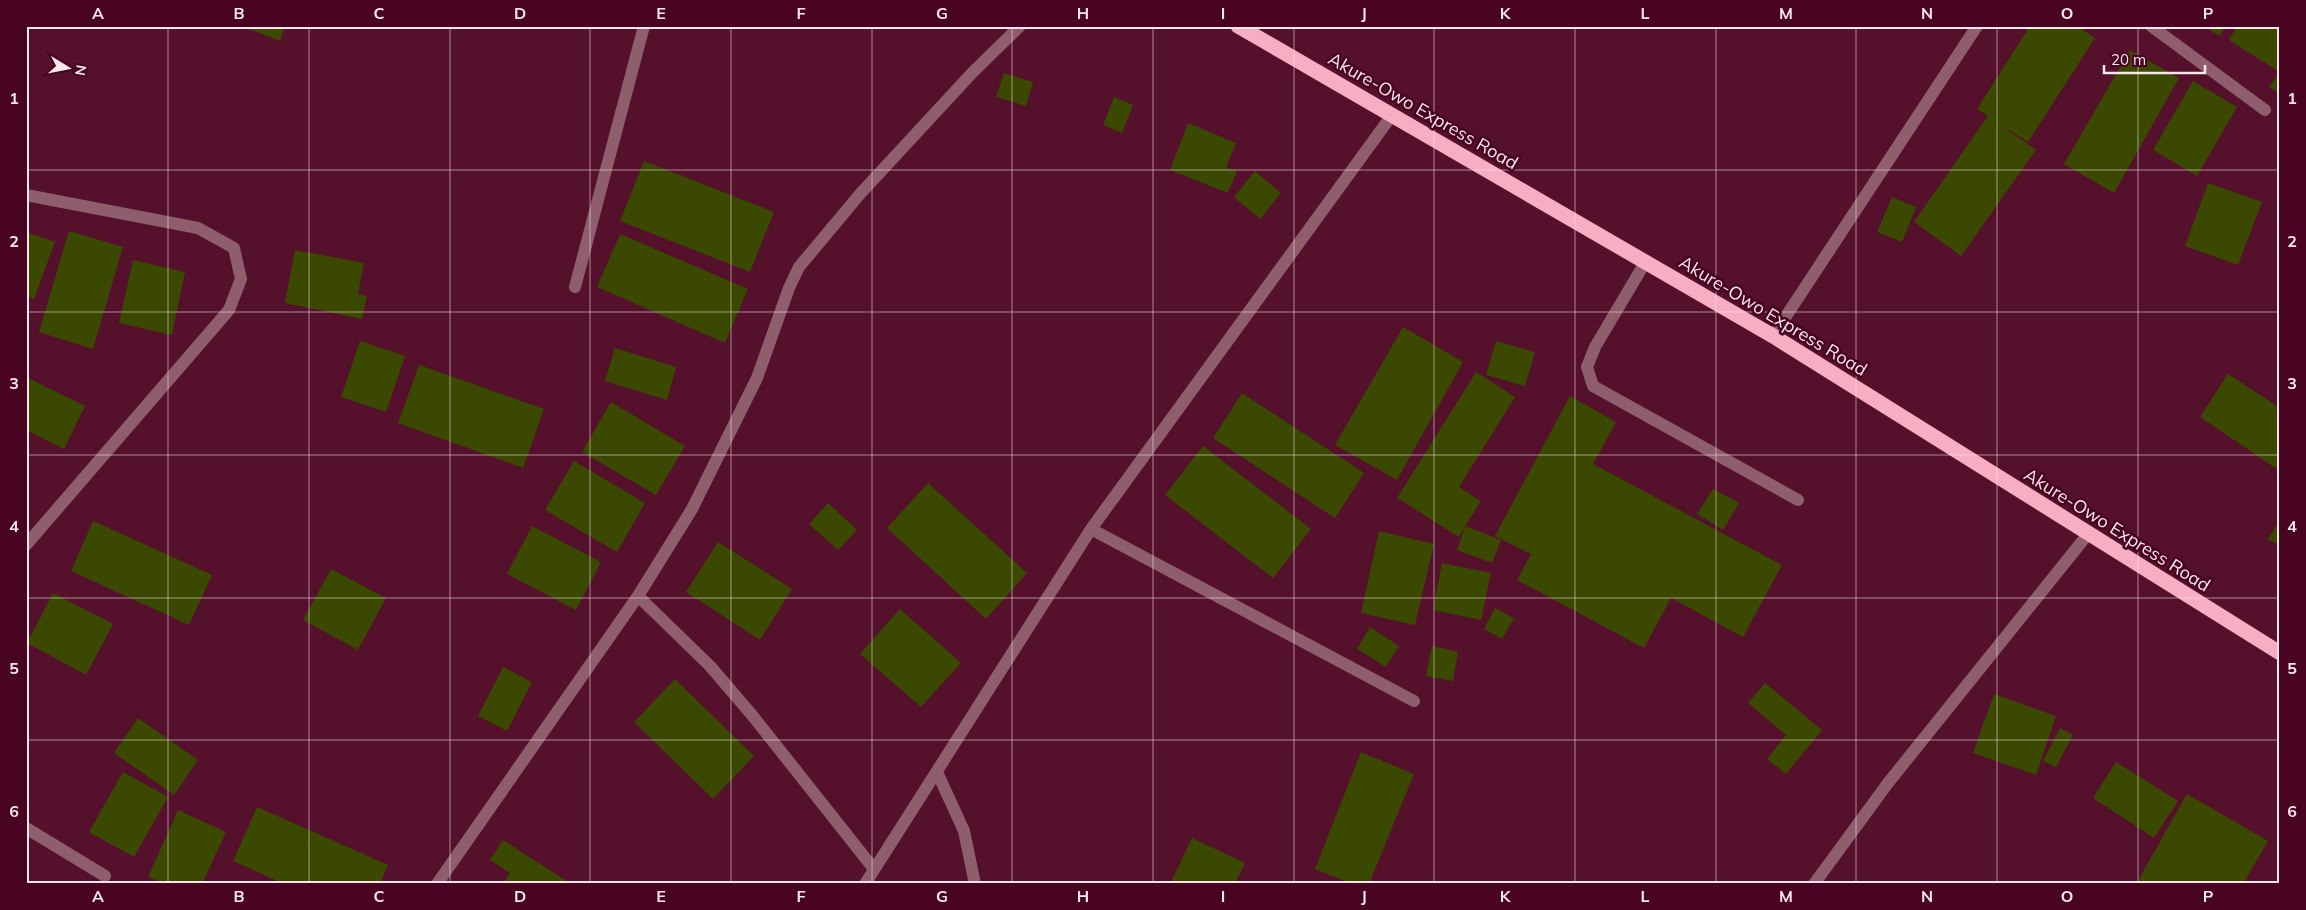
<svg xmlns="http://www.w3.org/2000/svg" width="2306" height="910" font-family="Mulish,sans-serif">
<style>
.building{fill:#3a4800}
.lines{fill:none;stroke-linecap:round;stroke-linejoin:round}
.minor{stroke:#8f5e6c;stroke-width:12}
.highway{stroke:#f7adc2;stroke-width:15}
.grid{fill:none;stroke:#f9e7ec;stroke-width:1;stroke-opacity:0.55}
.labels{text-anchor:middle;stroke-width:5;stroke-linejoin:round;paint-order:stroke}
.street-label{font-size:18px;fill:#f9e7ec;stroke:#490422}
.neatline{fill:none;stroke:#f9e7ec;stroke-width:2}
.grid-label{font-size:16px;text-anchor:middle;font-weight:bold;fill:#f9e7ec}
</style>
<rect width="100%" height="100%" fill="#55112c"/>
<path class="building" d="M241,26h44l-5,15z
M2030,26h47l18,12 -67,104 -29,-18 37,26 -75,106 -47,-34 74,-106 -11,-7z
M2203,26h23l-6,10z
M2237,26h43v42l-2,3 -49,-31z
M2130,50l49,28 -65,115 -50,-29z
M2280,71v23l-11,-7z
M1004,73l29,9 -7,24 -30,-9z
M2193,81l44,26 -40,69 -44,-26z
M1114,97l19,8 -11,28 -19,-8z
M1188,123l48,20 -10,24 11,4 -9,22 -58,-23z
M644,161l130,51 -24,60 -130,-51z
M1255,171l26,22 -21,26 -26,-22z
M2208,183l54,19 -24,63 -53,-19z
M1892,197l24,10 -14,35 -25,-10z
M69,231l54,16 -30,102 -54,-17z
M26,232l29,10 -21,57 -8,-3z
M620,234l128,55 -23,54 -128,-56z
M295,250l69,13 -6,31 9,2 -5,23 -77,-16z
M133,260l52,12 -13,63 -53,-12z
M1403,327l60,35 -66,118 -62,-35z
M360,341l45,15 -19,56 -45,-15z
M1496,341l39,11 -10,34 -39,-11z
M615,348l61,19 -9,33 -62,-19z
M419,365l125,44 -21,59 -125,-45z
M1476,372l39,25 -56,90 22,14 -16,25 36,14 -9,23 -35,-13 8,-23 -6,10 -62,-39z
M2228,374l52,34v63l-80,-54z
M26,377l59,29 -21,43 -38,-19z
M1242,393l122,80 -29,45 -122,-80z
M1570,396l46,26 -23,42 189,101 -39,72 -72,-39 -27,50 -127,-68 14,-26 -36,-18z
M611,402l74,44 -29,49 -74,-43z
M1203,446l108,83 -38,49 -108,-83z
M574,461l71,42 -28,49 -72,-42z
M928,483l99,90 -41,46 -99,-91z
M1713,489l26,14 -16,27 -26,-16z
M828,503l29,27 -19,20 -29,-26z
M2280,520v26l-12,-7z
M93,521l119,54 -23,50 -118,-54z
M532,526l69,36 -25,48 -69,-36z
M1379,531l55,13 -19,81 -54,-12z
M718,542l74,47 -32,51 -74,-48z
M1442,563l49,10 -10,47 -48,-10z
M331,569l55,29 -28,52 -55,-30z
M53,593l60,31 -27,51 -59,-32z
M1495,608l19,10 -12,21 -18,-10z
M900,609l61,54 -40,44 -61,-53z
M1370,627l29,19 -13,21 -29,-18z
M1432,646l26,6 -5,29 -27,-5z
M503,667l29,15 -25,49 -29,-15z
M675,679l79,77 -41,43 -79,-77z
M1765,683l57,47 -36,44 -19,-15 19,-24 -38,-32z
M1994,694l62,22 -20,59 -63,-22z
M138,718l60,42 -24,35 -60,-42z
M2060,728l13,7 -17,32 -13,-6z
M1361,752l53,22 -45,110h-17l-37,-15z
M2116,762l62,39 -24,37 -61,-40z
M123,772l45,25 -34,60 -45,-25z
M2187,794l81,47 -25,43h-107z
M257,807l131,58 -8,19h-96l-51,-23z
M178,810l48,22 -24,52h-38l-16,-7z
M1192,838l53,25 -10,21h-65z
M503,840l68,44h-68l7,-11 -20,-13z"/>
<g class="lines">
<path class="minor" d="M2151,26l114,84
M26,195l172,33 36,20 7,31 -12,31 -203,235
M1646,261l-51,86 -8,20 6,19 205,114
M575,287l69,-261
M1773,336l204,-310
M1091,529l323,172
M638,596l72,70 42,49 122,154
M937,772l27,59 11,53
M26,828l79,48
M437,884l201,-288 54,-87 65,-131 32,-90 10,-21 61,-73 112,-121 48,-47
M865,884l226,-355 301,-414
M1814,884l74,-101 200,-249"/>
<path class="highway" d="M1238,26l535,310 507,317"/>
</g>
<path class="grid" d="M168,26v858M309,26v858M450,26v858M590,26v858M731,26v858M872,26v858M1012,26v858M1153,26v858M1294,26v858M1434,26v858M1575,26v858M1716,26v858M1856,26v858M1997,26v858M2138,26v858M26,170h2254M26,312h2254M26,455h2254M26,598h2254M26,740h2254"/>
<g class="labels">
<g class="street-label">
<text transform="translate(1423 111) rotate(30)" y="6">Akure-Owo Express Road</text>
<text transform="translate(1773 316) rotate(31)" y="6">Akure-Owo Express Road</text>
<text transform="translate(2117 530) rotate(32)" y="6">Akure-Owo Express Road</text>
</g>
</g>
<rect width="2306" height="910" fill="none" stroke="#490422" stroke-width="55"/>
<g transform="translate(68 68) rotate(100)" stroke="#490422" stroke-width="4" paint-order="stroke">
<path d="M0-4L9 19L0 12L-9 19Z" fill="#f9e7ec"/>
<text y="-8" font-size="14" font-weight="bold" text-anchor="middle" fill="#f9e7ec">N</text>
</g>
<path d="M2104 65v8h101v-8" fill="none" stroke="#f9e7ec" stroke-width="2.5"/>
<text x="2111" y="65" font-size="15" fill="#f9e7ec" stroke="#490422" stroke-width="4" paint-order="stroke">20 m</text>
<rect x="28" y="28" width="2250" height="854" class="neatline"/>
<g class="grid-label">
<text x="98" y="19">A</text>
<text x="239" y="19">B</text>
<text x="379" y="19">C</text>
<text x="520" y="19">D</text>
<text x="661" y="19">E</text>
<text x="801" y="19">F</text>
<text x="942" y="19">G</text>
<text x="1083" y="19">H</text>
<text x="1223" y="19">I</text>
<text x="1364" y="19">J</text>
<text x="1505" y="19">K</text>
<text x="1645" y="19">L</text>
<text x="1786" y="19">M</text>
<text x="1927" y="19">N</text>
<text x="2067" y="19">O</text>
<text x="2208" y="19">P</text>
<text x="14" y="104">1</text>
<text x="2292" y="104">1</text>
<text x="14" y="247">2</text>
<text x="2292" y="247">2</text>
<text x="14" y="389">3</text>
<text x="2292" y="389">3</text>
<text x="14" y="532">4</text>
<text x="2292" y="532">4</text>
<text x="14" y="674">5</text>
<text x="2292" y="674">5</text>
<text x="14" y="817">6</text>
<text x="2292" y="817">6</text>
<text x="98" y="902">A</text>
<text x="239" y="902">B</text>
<text x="379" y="902">C</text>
<text x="520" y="902">D</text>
<text x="661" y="902">E</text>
<text x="801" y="902">F</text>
<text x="942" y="902">G</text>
<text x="1083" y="902">H</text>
<text x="1223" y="902">I</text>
<text x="1364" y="902">J</text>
<text x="1505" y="902">K</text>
<text x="1645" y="902">L</text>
<text x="1786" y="902">M</text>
<text x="1927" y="902">N</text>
<text x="2067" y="902">O</text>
<text x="2208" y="902">P</text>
</g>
</svg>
